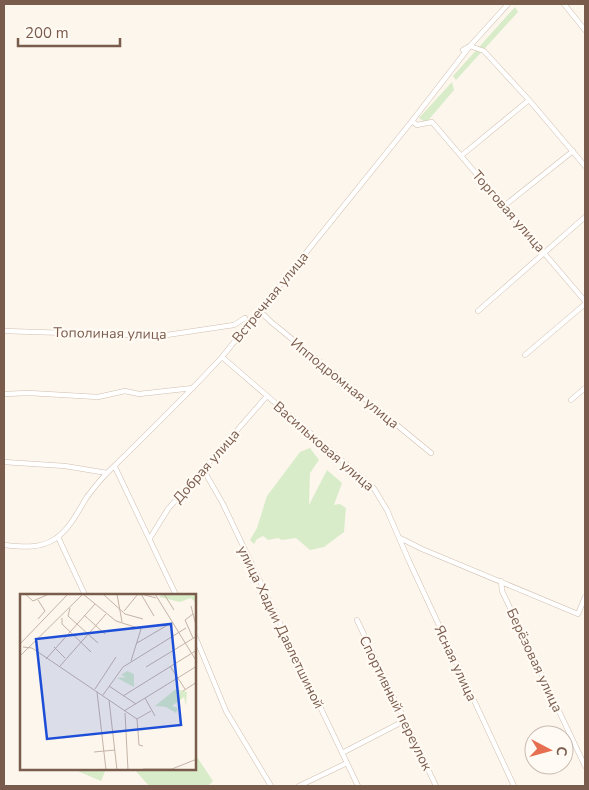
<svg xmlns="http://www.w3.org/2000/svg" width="589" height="790" font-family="'Nunito Sans',sans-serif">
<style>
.green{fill:#d8ecc9}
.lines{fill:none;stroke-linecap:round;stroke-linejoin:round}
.minor-casing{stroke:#d1beb0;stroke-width:5.5}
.minor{stroke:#fff;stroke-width:4.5}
.labels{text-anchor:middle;stroke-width:4.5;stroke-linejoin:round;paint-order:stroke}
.street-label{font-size:14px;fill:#7a5c4d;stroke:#fffaf3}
.inset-road{fill:none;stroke:#c5b3a7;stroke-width:1}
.view{fill:#1d4ed8;fill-opacity:0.15;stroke:#1d4ed8;stroke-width:2.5}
.inset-edge{fill:none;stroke:#7a5c4d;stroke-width:2.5}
</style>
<rect width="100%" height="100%" fill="#fdf6ec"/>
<path class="green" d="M515,7l3,5 -62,68 -3,-4z
M452,82l2,8 -28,33 -7,-5z
M310,448l9,12 -9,13 -1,32 18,-35 15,13 -8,22 6,-1 6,4 -2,24 -20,15 -14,3 -14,-12 -14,2 -4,-2 -10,2 -5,-4 -6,3 -3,5 -4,-4 7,-12 10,-32 33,-44z
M195,754l18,27 -5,5h-59l-15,-17h61z
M73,769h33l-5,12z"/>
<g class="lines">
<defs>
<path id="minor" d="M564,4l21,26
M463,50l7,-4 14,5 45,49 56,66
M412,121l5,4 15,-3 153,179
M461,156l68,-56
M504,206l69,-55
M260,311l10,10 161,132
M478,311l107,-94
M4,331l156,5 74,-11 11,-7
M525,355l60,-51
M222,357l151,130 14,23 22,51 105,225
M4,394l25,-1 69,4 27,-6 14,3 54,-6
M571,400l14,-12
M4,462l61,4 42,7
M115,467l61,128
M203,469l20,35 135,282
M58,537l27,58
M150,538l18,-29 99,-113
M400,538l22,11 156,65 7,-17
M4,545c18,2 35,4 51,-6 15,-10 23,-28 32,-42 6,-8 13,-17 20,-24 39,-38 78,-76 115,-116l190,-236 58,-75 38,-42
M501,581l1,10 83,175
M357,620l79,166
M195,636l31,75 45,75
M342,753l62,-32
M299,786l48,-23"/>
</defs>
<use href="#minor" class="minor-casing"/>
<use href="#minor" class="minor"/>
</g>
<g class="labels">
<g class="street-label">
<text transform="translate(509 211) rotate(49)" y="5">Торговая улица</text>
<text transform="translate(270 297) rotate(-51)" y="5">Встречная улица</text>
<text transform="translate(110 333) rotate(1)" y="5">Тополиная улица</text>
<text transform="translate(345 383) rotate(39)" y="5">Ипподромная улица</text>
<text transform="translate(324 446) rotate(41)" y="5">Васильковая улица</text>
<text transform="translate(206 466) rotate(-49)" y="5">Добрая улица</text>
<text transform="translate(281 627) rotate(64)" y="5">улица Хадии Давлетшиной</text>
<text transform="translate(535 660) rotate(65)" y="5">Берёзовая улица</text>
<text transform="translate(456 663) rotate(65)" y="5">Ясная улица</text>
<text transform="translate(396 703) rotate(64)" y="5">Спортивный переулок</text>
</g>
</g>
<g transform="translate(20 594)">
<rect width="176" height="176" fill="#fdf6ec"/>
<path d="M142,0h34v9l-5,-5 -11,4 -21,-5zM107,77l7,3v13l-17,-9 9,-1 -5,-2zM156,95l11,3 -1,14 -2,-9 -12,9 6,2 -2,5 -10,-6 -11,-1z" fill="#d8ecc9"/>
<path class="inset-road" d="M5,0l8,7 16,-7M63,0l33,27 25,8 -10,32M83,0l22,20 18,5M97,0l5,28M121,0l13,22M121,0l15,4M135,0l42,68M144,0l10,16M171,12l6,23M50,14l-2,8 30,27M104,17l14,-17M64,21l21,19M42,24v6l29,28M18,25l7,-8 -7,-11M173,44l-8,-18 8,-6M117,49l34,-20M0,50l48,-50M3,53l9,1 105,71 2,26 4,1M34,53l11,11M0,62l63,-62M26,65l49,-55M40,72l46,-52M150,72l15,23M126,73l51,-31M89,92l27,18M75,95l21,-32M163,97l14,-9M77,98l9,78M83,101l20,-28 63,-39M103,102l74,-46M125,104l10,18M89,106l8,70M104,117l73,-45M105,119l3,57M117,125l14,-8M74,158l21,-2M123,175h29l25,-10"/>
<path class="view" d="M151,30l10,101 -134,14 -11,-100z"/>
<rect width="176" height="176" class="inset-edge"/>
</g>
<rect width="589" height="790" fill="none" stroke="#7a5c4d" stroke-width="10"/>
<g transform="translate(549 750) rotate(96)"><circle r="24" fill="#fffaf3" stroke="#cabbb1"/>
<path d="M0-4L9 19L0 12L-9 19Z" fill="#e76f51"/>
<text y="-8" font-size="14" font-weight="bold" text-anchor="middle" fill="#7a5c4d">С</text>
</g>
<path d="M18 38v8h102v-8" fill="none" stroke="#7a5c4d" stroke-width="2.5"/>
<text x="25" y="38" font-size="15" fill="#7a5c4d" stroke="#fffaf3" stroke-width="4" paint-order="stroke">200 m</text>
</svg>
